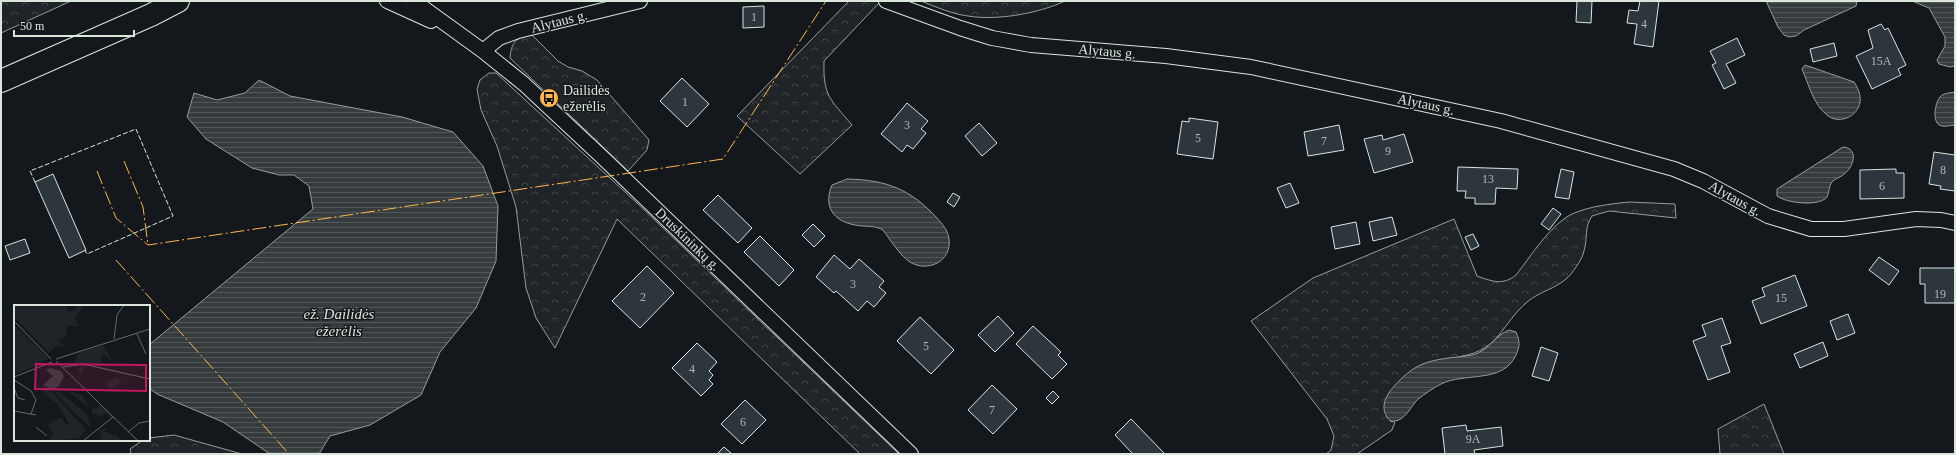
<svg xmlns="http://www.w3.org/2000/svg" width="1956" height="455" font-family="Georgia,serif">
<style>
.forest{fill:url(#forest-crowns);stroke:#939e99}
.water{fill:url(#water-rules);stroke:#939e99}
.building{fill:#2c363c;stroke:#d8e6dc}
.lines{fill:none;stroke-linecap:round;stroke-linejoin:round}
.minor-casing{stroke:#d8e6dc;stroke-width:16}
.primary-casing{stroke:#d8e6dc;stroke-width:24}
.minor{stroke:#14181c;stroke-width:14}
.primary{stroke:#14181c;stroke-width:22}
.fence{stroke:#d8e6dc;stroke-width:1;stroke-dasharray:5 2;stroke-linecap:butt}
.power{stroke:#ffb74d;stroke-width:1;stroke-dasharray:14 3 2 3;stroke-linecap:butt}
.labels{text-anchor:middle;stroke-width:3;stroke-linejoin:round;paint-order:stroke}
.number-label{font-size:12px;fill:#adbab4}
.street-label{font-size:14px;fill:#d8e6dc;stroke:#14181c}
.poi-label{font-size:14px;fill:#d8e6dc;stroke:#14181c;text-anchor:start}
.water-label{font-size:15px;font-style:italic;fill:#d8e6dc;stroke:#14181c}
.inset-road{fill:none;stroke:#626a69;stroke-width:1}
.view{fill:#c2185b;fill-opacity:0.15;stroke:#c2185b;stroke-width:2}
.inset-edge{fill:none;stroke:#d8e6dc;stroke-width:2}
</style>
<defs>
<pattern id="forest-crowns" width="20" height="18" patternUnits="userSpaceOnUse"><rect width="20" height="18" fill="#202428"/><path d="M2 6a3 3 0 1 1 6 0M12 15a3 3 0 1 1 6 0" fill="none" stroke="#404447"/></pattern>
<pattern id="water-rules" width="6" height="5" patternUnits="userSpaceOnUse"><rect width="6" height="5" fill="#363b3e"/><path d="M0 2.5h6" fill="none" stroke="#525759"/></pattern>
</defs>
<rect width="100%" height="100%" fill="#14181c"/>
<path class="forest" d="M1,1h70l-70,32z
M849,1h32l-57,60c-1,35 6,38 28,64l-52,49 -63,-58z
M921,1h144c-25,12 -68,20 -97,15 -16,-2 -32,-9 -47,-15z
M531,34l27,27 10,6 14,4 15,9 52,60 -2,10 -19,21 -118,-113c1,-15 6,-21 21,-24z
M489,73h7l141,130 262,251h-39l-243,-235 -62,129 -19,-30 -10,-30 -10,-81 -19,-61 -16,-36 -4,-21 3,-9z
M1629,202l46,2 1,14 -67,-7 -17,5c-8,11 -4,22 -8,35 -1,5 -5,12 -8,16 -13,22 -33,21 -50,36 -24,21 -27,47 -64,53l-72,65 5,1 -3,8 -35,24h-31l5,-4 3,-14 -7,-17 -76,-98 62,-43 141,-59 23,57c14,5 26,10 39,-1 15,-19 34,-50 56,-61 18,-8 39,-10 57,-12z
M1764,404l20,50h-64l-2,-25z
M174,435l68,19h-111l-1,-5 13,-9h6v-2z"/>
<path class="water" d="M1766,1h91l-1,5 -52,24 -8,6 -7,1 -5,-2 -6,-8z
M1912,1h43v65l-5,1 -11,-3 -2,-4 8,-14v-9l-16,-29z
M1805,65l49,17c4,6 7,13 6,20 -2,15 -22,23 -33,13 -14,-11 -18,-30 -25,-46z
M259,80l31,16 112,21 51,15 30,34 15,40 -2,55 -20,47 -36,44 -19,43 -51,30 -40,11 -11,18h-49l-47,-32 -66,-28 -8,-6v-43l164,-136 -4,-23 -15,-11h-15l-27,-7 -46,-29 -19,-22 7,-24 23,7 28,-7z
M1955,92v33c-4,0 -9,2 -13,1 -11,-2 -7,-23 -2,-29 3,-4 10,-4 15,-5z
M1843,147c16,1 11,20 1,27 -3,3 -7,4 -10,6 -6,5 -4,11 -7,17 -8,10 -41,6 -50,-1v-7z
M847,179c40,1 63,10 90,39 5,6 11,12 12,21 3,22 -21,34 -39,23 -9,-5 -21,-24 -27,-32 -8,-5 -19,-3 -28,-5 -22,-4 -32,-19 -23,-40z
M1509,330l7,2c4,9 4,14 0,23 -13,29 -51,17 -75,29 -8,4 -16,10 -23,15 -7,7 -13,22 -24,22 -3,1 -6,-2 -7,-4 -9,-14 4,-28 13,-37 18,-18 32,-20 57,-23 7,-1 15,-1 21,-4 12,-5 18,-18 31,-23z"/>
<path class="building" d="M1577,1h15l-1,22 -15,-1z
M1640,1h19l-6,46 -19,-3 3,-20 -10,-1 2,-13 9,1z
M764,6v21l-21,1v-21z
M1881,24l4,6 3,-2 18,37 -8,4 3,6 -29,14 -16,-33 17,-8 -5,-18z
M1737,38l8,17 -19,9 10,19 -12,6 -12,-24 4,-2 -6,-12z
M1834,43l3,13 -24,6 -3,-13z
M682,78l27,26 -22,23 -27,-26z
M907,103l21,18 -7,8 5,4 -13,16 -6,-4 -5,7 -21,-18z
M1189,118l29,4 -5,37 -36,-5 5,-33 7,1z
M979,123l18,20 -15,13 -17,-20z
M1339,125l5,25 -36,6 -4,-24z
M1404,134l9,28 -39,11 -10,-34 18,-4 1,5z
M1934,152l21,3v36l-15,-2 1,-3 -12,-2z
M1458,167l60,2 -1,20 -21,-1 -1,16h-20v-6h-10l1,-7h-9z
M1561,169l13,3 -5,27 -14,-2z
M1896,169v4h8v25l-44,1v-29z
M53,174l33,76 -17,8 -34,-76z
M1290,183l9,20 -13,5 -9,-20z
M953,193l7,4 -6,10 -7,-5z
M718,195l34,33 -14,15 -35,-33z
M1553,208l8,6 -12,16 -8,-6z
M1392,217l5,18 -24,6 -4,-19z
M1356,222l4,22 -25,5 -4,-22z
M813,224l12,12 -11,11 -12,-12z
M1473,234l6,12 -8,4 -6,-13z
M760,236l34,34 -15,16 -35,-34z
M25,239l5,14 -20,7 -5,-14z
M834,255l16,14 9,-10 25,22 -5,6 7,6 -12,14 -7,-6 -9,10 -22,-20 -2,2 -18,-16z
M1879,257l20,14 -10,14 -20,-15z
M647,266l27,27 -34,35 -28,-27z
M1920,268h35v35h-30v-19h-5z
M1795,275l12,31 -46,18 -9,-23 13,-5 -3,-8z
M1848,314l7,19 -18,7 -7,-19z
M998,316l16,17 -19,19 -17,-17z
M920,317l34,33 -23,24 -34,-33z
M1722,318l9,25 -10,3 9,26 -22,8 -15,-39 13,-5 -4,-11z
M1033,326l28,26 -3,3 9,9 -15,15 -36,-35z
M1823,342l5,14 -28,12 -6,-14z
M697,343l20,19 -8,9 4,4 -4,5 4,4 -12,12 -29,-28z
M1541,347l17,6 -9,28 -17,-5z
M992,385l25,24 -24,25 -25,-24z
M1053,391l6,6 -7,7 -6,-6z
M745,400l21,20 -24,24 -21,-20z
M1131,419l34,35h-32l-18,-19z
M1466,425l1,6 34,-4 2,19 -29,4 1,4h-30l-3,-26z
M724,447l8,7h-15z"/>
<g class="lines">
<defs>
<path id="minor" d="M387,1l44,20
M414,1l69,50 41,33 77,72 310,298
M886,1l74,27 32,10 39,7 135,11 85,11 250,54 173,48 29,12 65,35 43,13h33l72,-10 25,1 14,3
M483,51l16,-13 19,-7 122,-30"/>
<path id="primary" d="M1,81l150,-66 27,-14"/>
</defs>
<use href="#minor" class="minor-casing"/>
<use href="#primary" class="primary-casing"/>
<use href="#minor" class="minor"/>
<use href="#primary" class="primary"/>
<path class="fence" d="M35,182l-5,-11 106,-42 37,87 -86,38 -2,-4"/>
<path class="power" d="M124,161l19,46 5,38
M97,171l19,47 32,27 575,-86 103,-158
M116,260l173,194"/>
</g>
<defs>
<symbol id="bus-disc" viewBox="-11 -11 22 22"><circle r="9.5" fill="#ffb74d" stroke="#14181c"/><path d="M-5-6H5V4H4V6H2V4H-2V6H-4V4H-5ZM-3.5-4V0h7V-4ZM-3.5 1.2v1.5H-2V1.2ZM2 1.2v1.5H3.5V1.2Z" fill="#111"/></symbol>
</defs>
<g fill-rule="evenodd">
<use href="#bus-disc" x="538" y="87" width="22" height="22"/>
</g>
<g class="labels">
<g class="number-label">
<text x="754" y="21">1</text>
<text x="1644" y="28">4</text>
<text x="1881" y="65">15A</text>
<text x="685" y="106">1</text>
<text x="907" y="129">3</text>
<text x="1198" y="142">5</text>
<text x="1324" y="145">7</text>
<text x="1388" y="155">9</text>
<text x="1943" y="174">8</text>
<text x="1488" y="183">13</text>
<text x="1882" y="190">6</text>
<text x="853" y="288">3</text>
<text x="1940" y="298">19</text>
<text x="643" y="301">2</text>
<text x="1781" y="302">15</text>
<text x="926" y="350">5</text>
<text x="692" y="373">4</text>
<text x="992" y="414">7</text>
<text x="743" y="426">6</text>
<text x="1473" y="443">9A</text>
</g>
<g class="street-label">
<text transform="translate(559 21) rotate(-14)" y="5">Alytaus g.</text>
<text transform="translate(1107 51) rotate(5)" y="5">Alytaus g.</text>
<text transform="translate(1426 104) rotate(12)" y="5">Alytaus g.</text>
<text transform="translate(1735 198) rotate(29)" y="5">Alytaus g.</text>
<text transform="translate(688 239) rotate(44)" y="5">Druskininkų g.</text>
</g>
<g class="poi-label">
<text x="563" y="95">Dailidės<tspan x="563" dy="16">ežerėlis</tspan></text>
</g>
<g class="water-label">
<text x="339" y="319">ež. Dailidės<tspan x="339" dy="17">ežerėlis</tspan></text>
</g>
</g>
<g transform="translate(14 305)">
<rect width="136" height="136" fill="#14181c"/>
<path d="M39,10l10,4 -3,9 -7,-1 -5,-4z" fill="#202428"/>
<path d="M0,0h51l4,7 8,-3 1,-4h7l-10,12 4,9h-12v7l-5,7 -5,-2 7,9 -6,-2 -9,7 -35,-35zM39,10l10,4 -3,9 -7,-1 -5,-4zM0,20l35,34 -35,16zM89,40l10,18 -10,-10 -2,9 -8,3 -7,-1 -5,10 -4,-3 6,-7h-8v-3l3,-8zM104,72l2,4 4,-4h4l2,1 -4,-1 -19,17 4,-5 -5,-6zM31,83l8,5 33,37 -7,8 -29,3 3,-9 -5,-5 3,-6 10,-3 6,8 2,-2 -11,-19 -14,-12 -1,-4zM44,86l29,23 4,14 -26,-24 -9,-11zM54,86l14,4 7,11h-2zM87,100l12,12 -1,1 -5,-5 -8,3 -7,-3v-6l4,2zM91,123l3,3h-5l15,5 2,5h-18l-2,-11z" fill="#202428" fill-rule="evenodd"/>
<path d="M36,63l11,3 3,5 -5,10 -6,4 -10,-5 10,-9 -7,-6z" fill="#363b3e"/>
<path class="inset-road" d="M0,16l37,38M123,29l9,20M100,34l3,-24 7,-10M42,54l94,-30M42,56l82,80M49,62l20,-3 67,15M0,72l38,-15M0,75l17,11 5,9 -5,14M0,83l4,10 7,2M0,106l22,4M22,122l11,9M114,127l11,-9 11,-2M69,136l30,-24"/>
<path class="view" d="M22,59l110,1v26l-111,-2z"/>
<rect width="136" height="136" class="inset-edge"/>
</g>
<rect width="1956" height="455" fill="none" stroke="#d8e6dc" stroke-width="4"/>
<path d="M14 30v6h120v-6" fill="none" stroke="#d8e6dc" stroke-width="2"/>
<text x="20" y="30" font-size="12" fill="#d8e6dc" stroke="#14181c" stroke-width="3" paint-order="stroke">50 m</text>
</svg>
